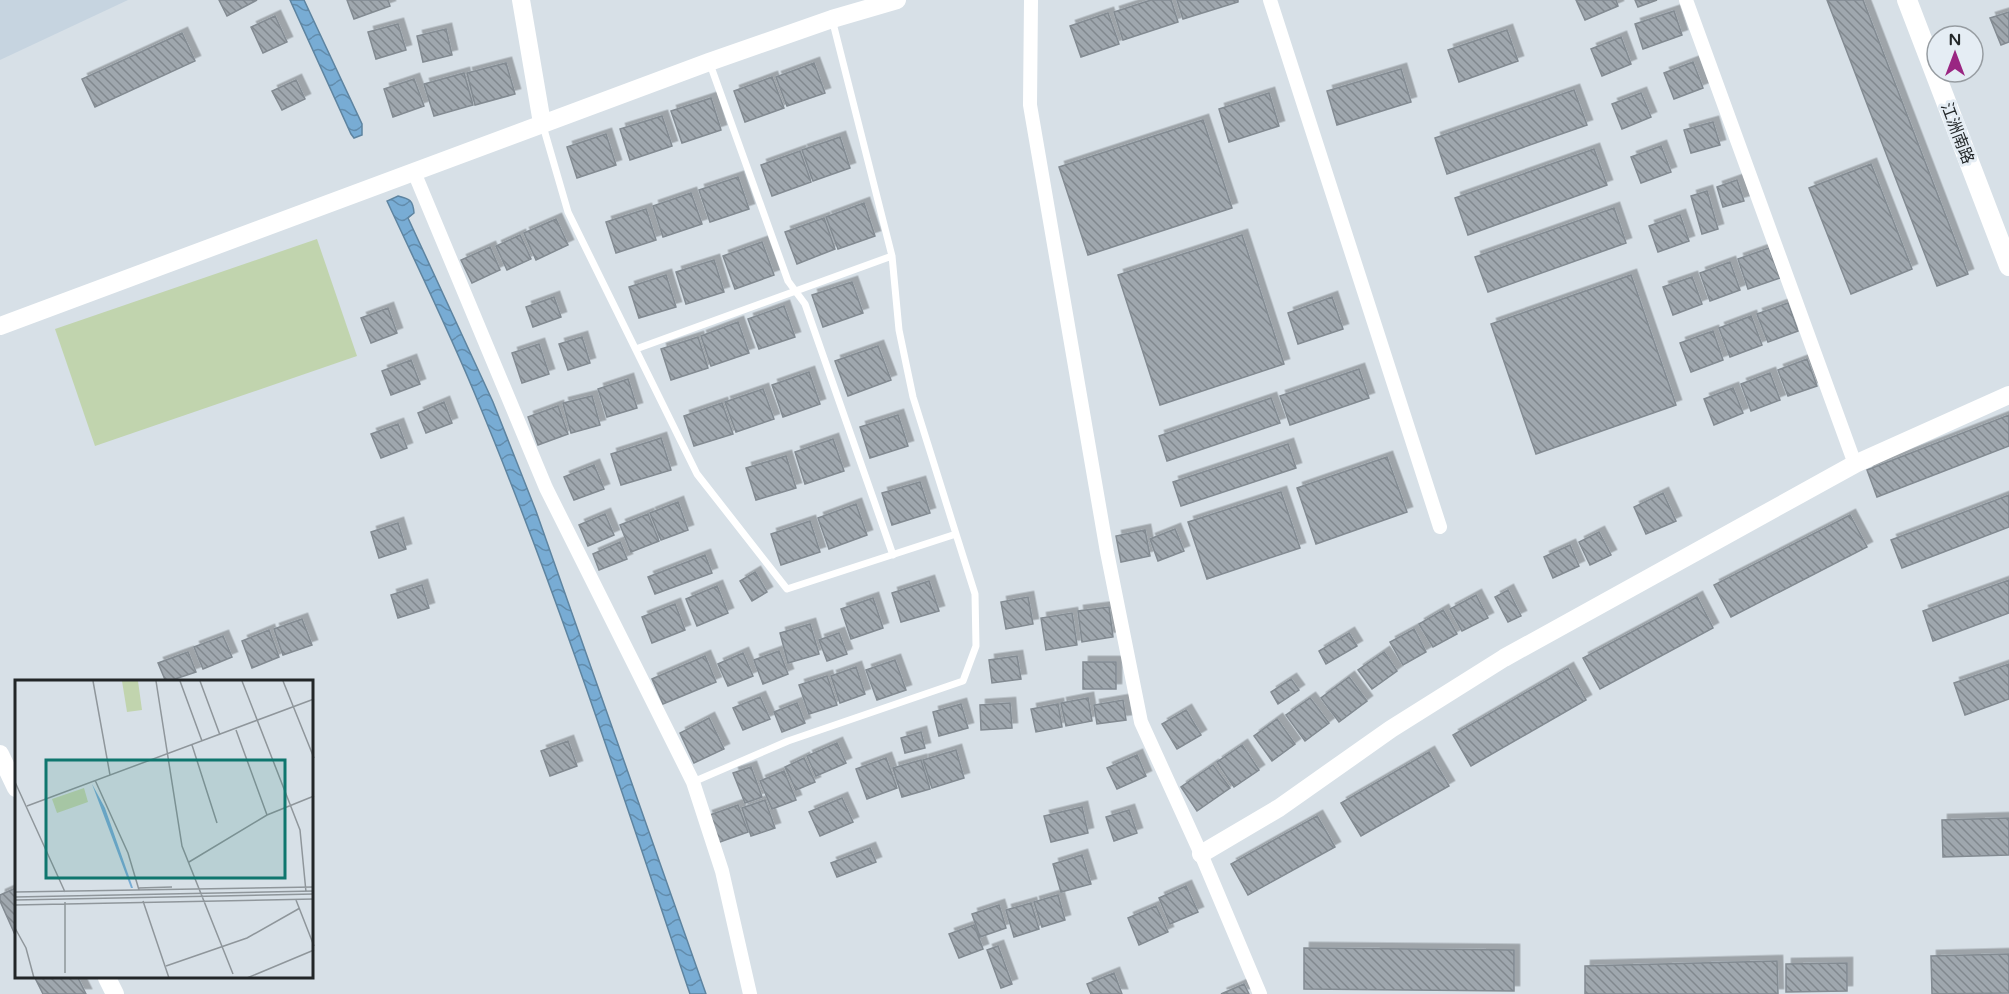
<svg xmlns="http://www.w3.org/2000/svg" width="2009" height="994" font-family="'Varela Round','Noto Sans SC',sans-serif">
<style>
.built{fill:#c6d4e0}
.green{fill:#c1d4ae}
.water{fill:url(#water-waves);stroke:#5e84a0;stroke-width:1.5}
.building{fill:url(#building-back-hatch);stroke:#838b92;stroke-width:1.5;filter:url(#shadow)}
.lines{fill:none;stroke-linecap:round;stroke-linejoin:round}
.service{stroke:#fff;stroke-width:7}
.minor{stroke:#fff;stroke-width:14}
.tertiary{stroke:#fff;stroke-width:18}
.secondary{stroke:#fff;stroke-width:20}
.labels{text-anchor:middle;stroke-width:6;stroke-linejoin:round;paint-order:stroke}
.street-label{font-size:16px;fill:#222628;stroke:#e5edf4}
.inset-road{fill:none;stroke:#8f969b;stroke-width:1.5}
.view{fill:#0f766e;fill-opacity:0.15;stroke:#0f766e;stroke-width:3}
.inset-edge{fill:none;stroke:#222628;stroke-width:3}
</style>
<defs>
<pattern id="water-waves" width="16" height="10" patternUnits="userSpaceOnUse" patternTransform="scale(1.5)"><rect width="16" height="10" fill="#78acd4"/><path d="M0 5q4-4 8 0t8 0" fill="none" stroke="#628cac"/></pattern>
<pattern id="building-back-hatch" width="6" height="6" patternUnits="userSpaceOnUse" patternTransform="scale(1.5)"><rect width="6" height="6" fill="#9fa7ae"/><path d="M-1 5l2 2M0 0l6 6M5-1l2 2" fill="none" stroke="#81888e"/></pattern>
<filter id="shadow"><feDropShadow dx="5.5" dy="-5.5" stdDeviation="0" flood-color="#0004"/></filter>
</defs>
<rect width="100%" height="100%" fill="#d7e0e7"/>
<path class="built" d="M0,0h128l-128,60z"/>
<path class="green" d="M317,239l40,117 -262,90 -40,-117z"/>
<path class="water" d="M290,0h14l58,124v11l-8,3 -3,-4z
M398,196c12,3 15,4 16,17l-6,5 85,184 43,109 170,483h-16c-67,-198 -131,-397 -211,-590 -28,-69 -61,-136 -92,-203z"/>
<path class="building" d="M219,0h38l-30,16z
M347,0h41l2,6 -36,13z
M1151,0h20l7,22 -55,18 -9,-28z
M1177,0h61v2l-55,17z
M1576,0h40l2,6 -33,14z
M1635,0h22l-19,7z
M1827,0h36l105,274 -31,12z
M1674,11l8,24 -39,14 -8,-25z
M2009,12v30l-8,3 -11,-27z
M1108,13l11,31 -38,13 -11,-31z
M275,16l12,26 -24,11 -12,-26z
M398,24l8,26 -30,9 -8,-27z
M446,29l6,26 -29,7 -6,-26z
M1507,30l11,31 -59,21 -11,-32z
M182,33l13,28 -100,46 -13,-28z
M1621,37l10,27 -29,12 -11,-27z
M1693,62l10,26 -29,11 -10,-26z
M506,63l9,31 -40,11 -8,-32z
M814,63l11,30 -38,13 -11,-29z
M1401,69l10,33 -74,23 -10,-34z
M464,73l9,32 -39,11 -10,-32z
M772,77l12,31 -39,14 -11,-31z
M414,79l10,27 -31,11 -9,-28z
M296,80l9,19 -23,11 -10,-19z
M1574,90l13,35 -140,49 -12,-36z
M1269,93l10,33 -50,16 -10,-33z
M1641,93l10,24 -29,12 -10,-25z
M711,98l10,32 -39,13 -11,-32z
M662,116l10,30 -42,14 -10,-31z
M1203,120l29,88 -144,47 -29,-88z
M1713,122l7,23 -29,8 -7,-23z
M606,134l10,31 -39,13 -10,-31z
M840,137l10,31 -37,13 -11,-31z
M1661,146l10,26 -30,11 -10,-26z
M1594,149l13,36 -139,50 -13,-37z
M800,151l11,31 -39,14 -11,-31z
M1871,164l41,105 -61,25 -42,-106z
M738,177l11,32 -39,13 -11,-32z
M1737,180l7,21 -21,6 -6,-20z
M1707,191l11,38 -16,5 -11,-38z
M691,193l11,31 -39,13 -10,-31z
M864,203l11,33 -37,13 -12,-32z
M1614,208l12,35 -138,49 -13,-35z
M646,209l10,31 -40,13 -10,-31z
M1680,215l9,26 -31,11 -9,-26z
M824,218l11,31 -38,15 -12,-32z
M556,219l12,26 -32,15 -12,-27z
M520,235l11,24 -24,11 -11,-24z
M1242,235l42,129 -124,41 -42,-130z
M762,242l12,33 -39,14 -12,-33z
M490,247l10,23 -28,13 -11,-23z
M1769,248l11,30 -32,11 -10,-30z
M714,260l10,32 -38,12 -10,-32z
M1730,262l10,28 -30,11 -10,-28z
M666,275l10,32 -37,11 -10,-31z
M1631,275l45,130 -140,49 -45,-130z
M1692,277l10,27 -29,11 -10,-28z
M852,282l11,31 -40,14 -11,-32z
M554,297l7,20 -28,10 -7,-20z
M1332,297l11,32 -45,15 -10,-31z
M1788,303l10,28 -30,11 -11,-28z
M784,306l11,31 -36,12 -11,-30z
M388,308l9,25 -26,10 -10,-25z
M1751,316l11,29 -32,12 -11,-29z
M738,322l11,31 -38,13 -10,-30z
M1713,331l10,29 -32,12 -11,-29z
M582,337l8,26 -22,7 -9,-26z
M698,337l10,31 -37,12 -10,-31z
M539,344l10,30 -27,9 -10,-30z
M878,346l13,34 -43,16 -13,-35z
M1807,359l10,27 -29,10 -10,-26z
M411,360l9,24 -29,11 -9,-24z
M1359,369l10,29 -79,27 -10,-29z
M809,372l11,32 -37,13 -11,-32z
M1770,373l10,27 -29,11 -10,-27z
M628,379l9,29 -30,9 -9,-28z
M1733,388l10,25 -29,12 -10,-26z
M763,389l11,30 -38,13 -11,-30z
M592,396l8,29 -29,8 -8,-30z
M1271,398l9,25 -113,38 -8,-25z
M444,402l8,21 -26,10 -8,-20z
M722,403l11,31 -39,12 -10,-30z
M558,406l10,28 -30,11 -10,-28z
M898,415l10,31 -38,12 -10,-31z
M2009,415v31l-132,51 -10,-27z
M398,424l9,24 -26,10 -10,-24z
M661,438l10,32 -50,15 -10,-31z
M833,439l11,32 -39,13 -10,-32z
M1288,444l8,24 -115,38 -8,-24z
M786,456l10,32 -40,12 -10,-32z
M1387,457l20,55 -91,32 -19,-56z
M594,465l10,24 -30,11 -10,-23z
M920,482l10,31 -38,12 -10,-32z
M1281,492l19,56 -93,31 -19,-57z
M1663,493l13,28 -30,13 -12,-27z
M2009,495v32l-107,41 -11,-28z
M678,502l10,28 -27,10 -11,-27z
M856,504l11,31 -38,14 -11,-31z
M605,514l9,21 -26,11 -9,-21z
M648,514l11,27 -28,11 -11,-27z
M1850,515l17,32 -136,70 -17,-32z
M810,521l10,31 -39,13 -10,-31z
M398,523l8,26 -27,9 -8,-26z
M1175,529l9,22 -26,10 -8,-22z
M1145,530l5,26 -29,6 -5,-26z
M1599,532l12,23 -21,10 -11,-23z
M620,542l7,17 -28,11 -6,-16z
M1570,545l9,21 -26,12 -9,-21z
M705,555l7,18 -57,21 -7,-17z
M755,572l12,20 -15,9 -12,-20z
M2009,580v33l-76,28 -10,-30z
M929,581l10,30 -38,11 -9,-29z
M422,585l7,23 -31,10 -7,-23z
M717,586l11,27 -31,13 -11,-27z
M1508,590l13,26 -13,6 -13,-25z
M1476,595l12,23 -26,13 -12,-22z
M1028,597l5,27 -27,5 -5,-27z
M1697,597l16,31 -113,61 -17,-31z
M873,598l10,30 -32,11 -10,-30z
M675,604l10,26 -33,13 -10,-26z
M1109,607l4,30 -31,5 -4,-31z
M1443,610l14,24 -24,13 -14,-23z
M1072,613l5,32 -31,5 -5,-32z
M302,619l10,26 -29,10 -9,-26z
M810,624l9,30 -31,9 -8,-30z
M1414,629l12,23 -23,13 -13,-23z
M269,630l10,27 -27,11 -10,-27z
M839,633l8,21 -20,7 -8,-21z
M1349,633l8,13 -31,18 -7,-13z
M223,636l9,21 -29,12 -9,-22z
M779,651l9,23 -25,10 -9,-24z
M188,652l8,20 -30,10 -8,-19z
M1384,652l13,19 -25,18 -14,-19z
M743,653l10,23 -25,10 -10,-22z
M705,656l11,26 -53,22 -11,-25z
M1017,656l4,23 -29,4 -3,-23z
M895,660l11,30 -29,10 -11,-30z
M1083,662h33v27h-33z
M2009,664v35l-44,16 -11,-32z
M856,667l9,27 -25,9 -9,-27z
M1568,668l18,32 -115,66 -18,-31z
M827,676l10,29 -28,9 -10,-29z
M1349,677l18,24 -28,21 -18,-24z
M1291,679l8,11 -21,14 -7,-12z
M760,697l10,22 -27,11 -10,-22z
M1088,698l4,23 -26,5 -5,-23z
M1310,698l19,25 -24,18 -19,-26z
M1123,700l3,20 -29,4 -3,-19z
M797,703l8,20 -23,9 -8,-20z
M1010,703l2,25 -31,2 -1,-25z
M961,704l7,24 -29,8 -6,-24z
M1058,704l4,23 -26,5 -5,-23z
M1186,710l15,25 -24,14 -15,-25z
M709,718l15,31 -30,14 -14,-30z
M1277,719l18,25 -23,17 -18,-25z
M921,732l4,16 -20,5 -4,-15z
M568,741l9,25 -27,10 -9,-25z
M837,743l9,20 -30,13 -9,-20z
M1242,745l17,25 -25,17 -17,-25z
M956,750l8,28 -32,10 -9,-28z
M1429,752l20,34 -88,50 -20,-33z
M1137,755l9,21 -29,13 -10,-21z
M804,758l11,24 -19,8 -11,-23z
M886,758l11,30 -30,11 -11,-30z
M921,760l9,29 -28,8 -9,-29z
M1213,765l17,23 -33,23 -16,-24z
M751,767l11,30 -17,6 -12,-30z
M784,771l12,29 -24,9 -12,-28z
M842,798l11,24 -33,14 -11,-24z
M765,800l10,28 -24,8 -9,-28z
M738,805l10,27 -31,11 -10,-27z
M1082,807l6,26 -37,9 -7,-26z
M1129,810l8,23 -23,8 -8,-24z
M1317,816l18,31 -87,48 -17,-31z
M2009,818v37l-66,2 -1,-37z
M870,848l6,14 -39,15 -6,-14z
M1082,855l9,29 -30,8 -8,-28z
M1186,886l12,26 -28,12 -11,-26z
M16,888v49l-16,-36v-6z
M1058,895l7,25 -23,7 -8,-25z
M1031,903l8,26 -25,8 -8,-27z
M999,905l7,23 -26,9 -8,-23z
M1156,906l12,26 -29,13 -11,-27z
M974,925l9,24 -24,9 -10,-24z
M998,946l14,38 -11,4 -14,-38z
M1304,948l210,2v41l-210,-2z
M2009,954v39l-77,1 -1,-38z
M1777,961l1,33h-193v-28z
M1847,963v28l-61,1v-28z
M1114,973l8,21h-31l-4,-10z
M35,978h43l8,16h-43z
M1244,984l5,10h-28z"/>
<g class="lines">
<path class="service" d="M832,19l60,237 7,74 14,67 43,137
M710,64l78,217 17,23 88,251
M543,126l25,86 129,262 90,115 169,-55 19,60 1,52 -13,35 -175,60 -95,41
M636,349l256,-93"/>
<path class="minor" d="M1031,0l-1,105 77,447 34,170 60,132 59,140
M1270,0l170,527
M1686,0l169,464
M414,172l132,316 147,294 29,89 28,123"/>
<path class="tertiary" d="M521,0l21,123
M0,326l709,-264 123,-43 65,-19
M0,754l16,34
M1201,854l78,-46 112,-79 113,-71 351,-194 154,-69
M107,978l8,16"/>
<path class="secondary" d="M1907,0l102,266"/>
</g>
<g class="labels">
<g class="street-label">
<text transform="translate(1958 133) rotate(69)" y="6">江洲南路</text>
</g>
</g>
<g transform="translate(15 680)">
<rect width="298" height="298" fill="#d7e0e7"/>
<path d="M107,1h16l4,29 -15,2zM69,108l4,14 -31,11 -5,-14z" fill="#c1d4ae"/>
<path d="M77,104l13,24 28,80h-2z" fill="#78acd4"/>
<path class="inset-road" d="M78,1l17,94M141,1l26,165 51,128M165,1l22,60M185,1l20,54M227,1l58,149 6,62M268,1l31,77M221,50l31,85M177,65l25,78M80,100l33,73 11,37M0,102l50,110M12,126l287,-107M174,182l78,-47 47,-19M123,208l34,-1M0,212l299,-5M0,217l299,-6M0,220l299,-6M281,220l18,46M128,221l26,77M0,225l299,-6M0,248l11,20 8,30M151,286l81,-28 53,-30M50,293v-71M232,298l67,-28"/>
<path class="view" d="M31,80h239v118h-239z"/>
<rect width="298" height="298" class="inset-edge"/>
</g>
<g transform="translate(1955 54)"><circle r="28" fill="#e5edf4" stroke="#979da2" stroke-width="1.5"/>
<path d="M0-4.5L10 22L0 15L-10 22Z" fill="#9a2682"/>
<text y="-9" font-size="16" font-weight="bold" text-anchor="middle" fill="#222628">N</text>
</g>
</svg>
